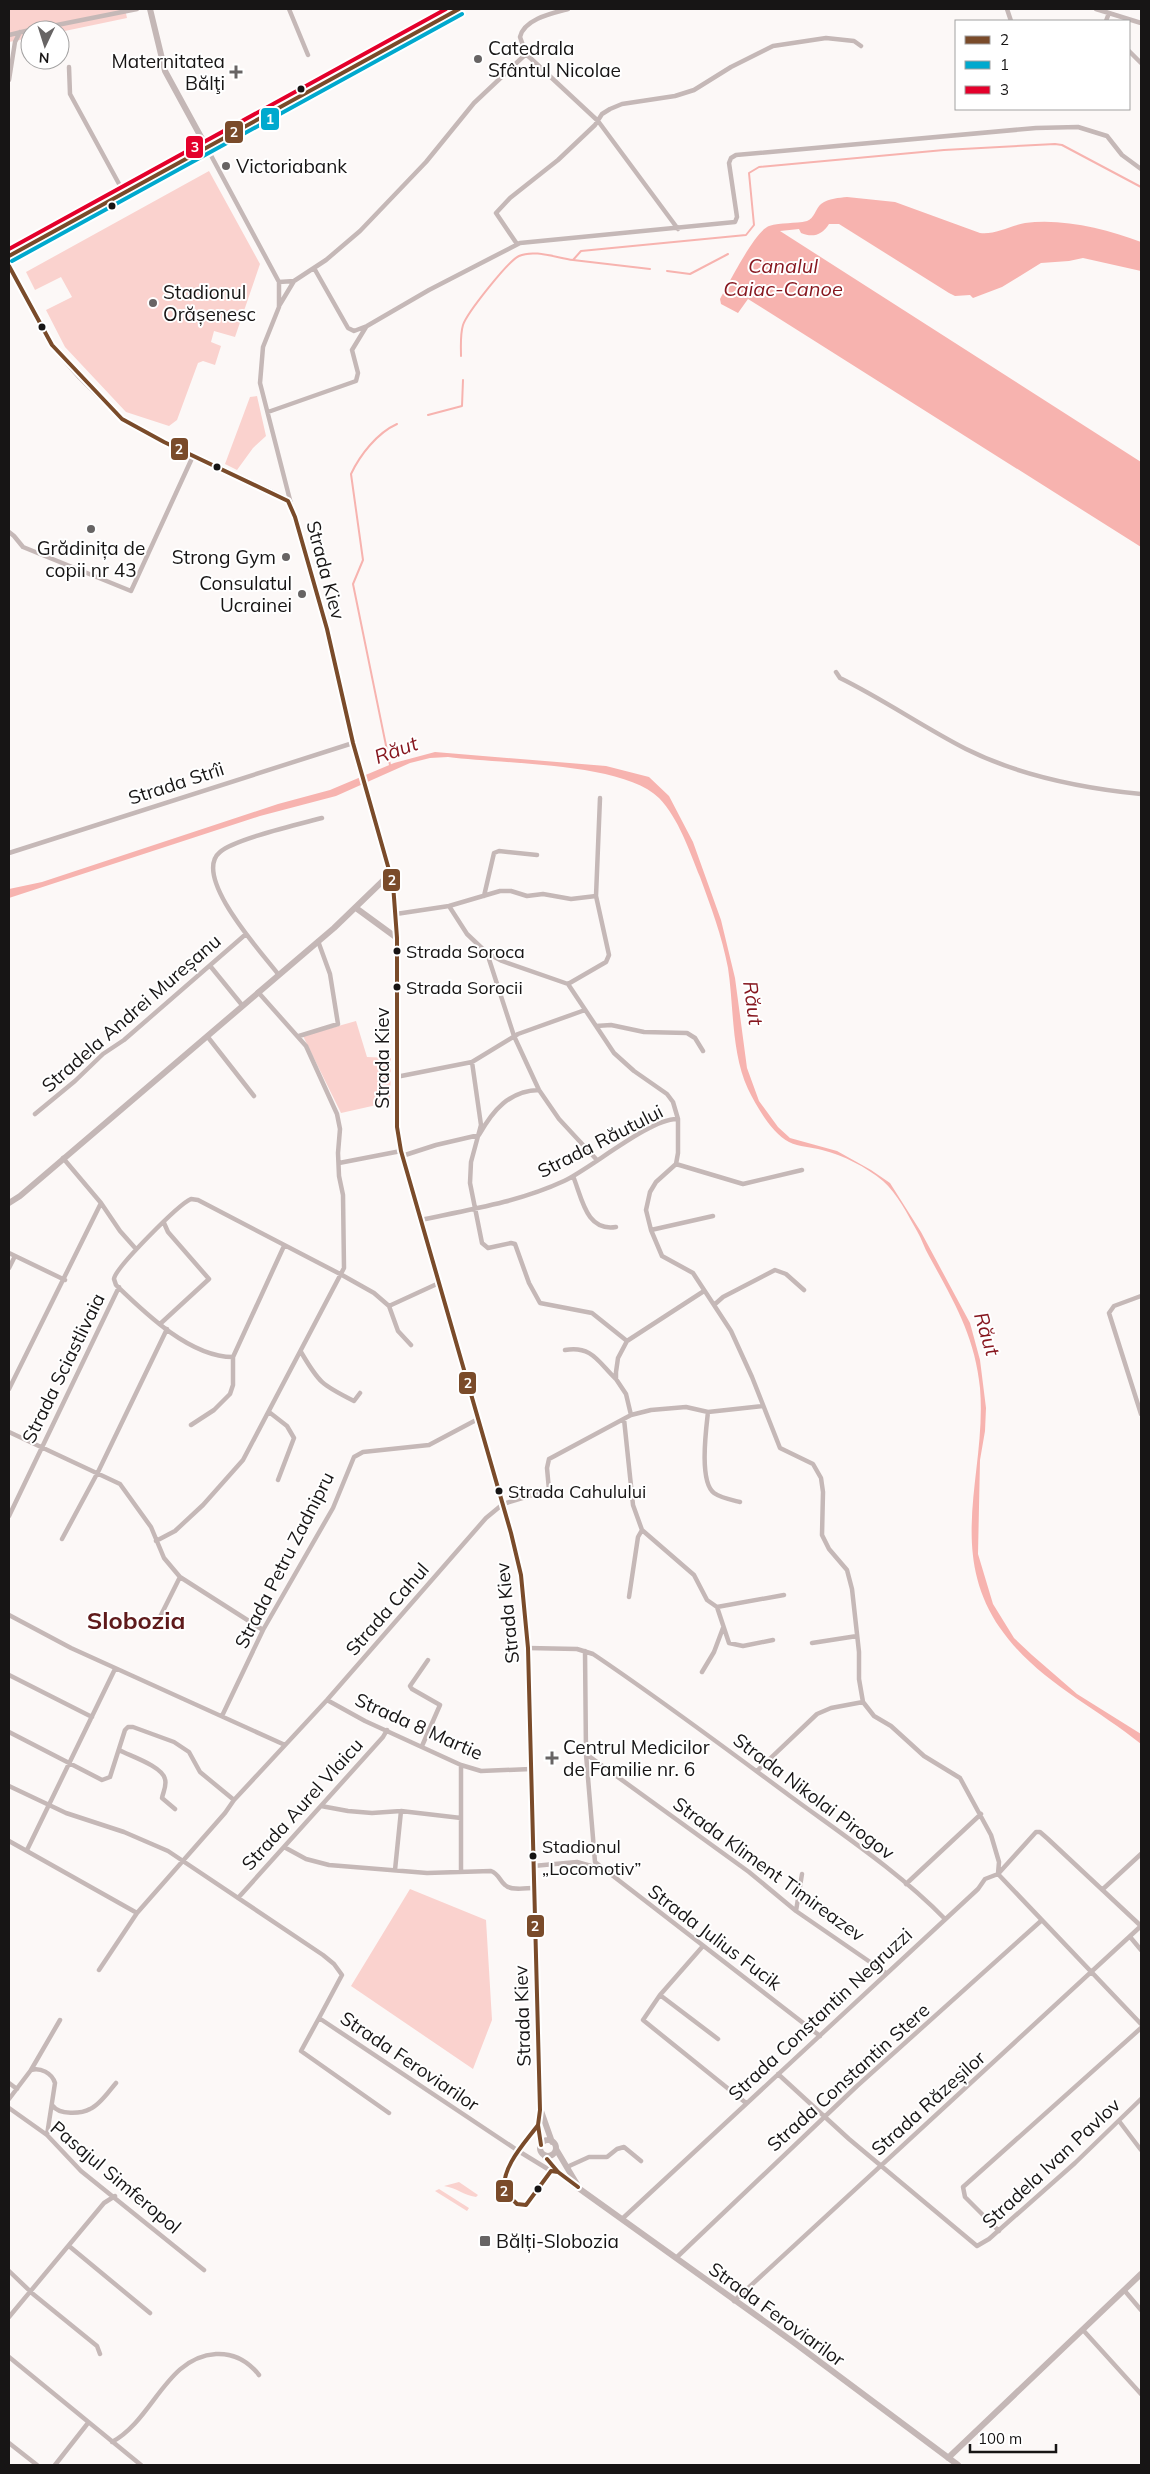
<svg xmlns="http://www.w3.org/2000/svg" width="1150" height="2474" font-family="Mulish,sans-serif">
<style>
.green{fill:#fad2ce}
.water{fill:#f7b3af}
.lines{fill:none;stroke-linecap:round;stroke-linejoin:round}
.stream{stroke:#f7b3af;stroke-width:2}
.street{stroke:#c5b8b7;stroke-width:4.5}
.secondary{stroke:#c4b7b6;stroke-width:6}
.primary{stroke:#bcb0af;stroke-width:7}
.bus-1-casing{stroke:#fff;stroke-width:8}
.bus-2-casing{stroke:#fff;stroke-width:8}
.bus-3-casing{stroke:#fff;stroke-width:8}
.bus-1{stroke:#7a4b2a;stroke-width:4}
.bus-2{stroke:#00a9ce;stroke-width:4}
.bus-3{stroke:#e4002b;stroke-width:4}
.poi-dot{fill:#676464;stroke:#fff;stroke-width:2}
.bus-dot{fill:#171515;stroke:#fff;stroke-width:2}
.labels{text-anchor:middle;stroke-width:4;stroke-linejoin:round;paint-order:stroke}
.bus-label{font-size:18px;fill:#171515;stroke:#fff;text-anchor:start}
.poi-label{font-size:19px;fill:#171515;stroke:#fff;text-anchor:start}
.street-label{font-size:19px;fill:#171515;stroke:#fff}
.water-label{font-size:20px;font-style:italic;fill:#86161e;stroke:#fff}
.district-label{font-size:24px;font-weight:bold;fill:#5f1a1b;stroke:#fff}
.line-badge{stroke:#fff;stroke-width:2}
.badge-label{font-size:14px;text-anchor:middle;font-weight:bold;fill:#fff}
</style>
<rect width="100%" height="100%" fill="#fcf8f7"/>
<path class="green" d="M9,9h116l2,9 -67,14 -30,-2v8l-21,4z
M209,171l51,93 -25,73 -21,-6 -3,11 10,4 -6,19 -12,-4 -5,2 -21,57 -8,6 -43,-14 -61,-65 -19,-37 26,-13 -11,-20 -26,13 -9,-18z
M257,396l9,40 -13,12 -16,22 -12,-6 25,-67z
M356,1021l11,36 24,1 -1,44 -49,11 -38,-77z
M410,1889l76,31 6,100 -19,49 -122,-83z
M459,2182l19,13 -2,2c-13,-2 -19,-9 -32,-11z
M439,2189l30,19 -2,3 -32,-20z"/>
<path class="water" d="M847,197l48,5 85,31c14,2 30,-7 45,-10 38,-5 81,6 116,19v29l-58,-13 -14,3 -28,2 -39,24 -29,11 -3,-3 -15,1 -6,-3 -110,-69h-10c-7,11 -16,14 -28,9l-2,-4 -19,2 361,231v85l-393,-248 -10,14 -17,-9 -1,-5c8,-14 35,-68 49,-73 12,-4 26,-2 38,-5 7,-2 9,-13 14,-17 8,-6 18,-6 26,-7z
M435,752l171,14 43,11 20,19 24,46 28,78 14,58 12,90 12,33 19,26 12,11 47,13 34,19 19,13 31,49 49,91 10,37 6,48 -1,23 -5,29 -2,94 15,50 21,34 18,17 45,39 64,40v10c-47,-38 -105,-64 -141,-116 -54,-79 -13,-156 -20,-240 -5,-52 -27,-88 -51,-132 -5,-8 -7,-17 -12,-25 -9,-16 -20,-38 -34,-50 -17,-14 -40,-26 -61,-31 -10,-3 -23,-3 -33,-8 -18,-10 -32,-35 -41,-53 -17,-37 -14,-82 -20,-121 -6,-32 -17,-61 -28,-91 -11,-27 -21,-58 -41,-79 -36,-36 -160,-34 -211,-41l-18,1 -20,5 -74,33 -76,20 -251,82v-9l33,-7 236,-78 52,-14 64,-27z"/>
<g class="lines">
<path class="stream" d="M573,260l77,9
M667,271l23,3 38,-20
M461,356c0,-10 -1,-21 2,-31 4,-12 45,-64 56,-69 15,-7 38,2 54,4l8,-9 165,-16 8,-10 -5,-52 10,-6 185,-17 111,-6 7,1 79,42
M428,415l34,-9 1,-26
M390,765l-37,-181 10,-24 -12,-86c9,-19 26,-41 46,-50"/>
<path class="street" d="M289,9l19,46
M1007,9l4,12
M1096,9l45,14
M1106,21l3,-8
M32,30l105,-21
M9,35l21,-5
M1129,51l12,12
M526,54l72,67 80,108
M69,67l1,27 54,99
M9,80l6,-38 5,-10
M207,148l72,134v25l-16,40 -3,36 31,121
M517,244l-21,-31 14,-15 48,-38 37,-35 7,-11 8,-5 12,-5 53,-8 19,-6 37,-23 42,-21 53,-8 28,3 7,5
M314,268l34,60 6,3 13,-5 62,-36 91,-47 215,-21 2,-5 -8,-54 2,-5 5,-3 300,-27 42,-1 29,9 15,19 19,14
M279,282l15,-1 32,-21 34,-29 66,-69 48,-59 52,-49 -6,-17c4,-18 33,-24 48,-28
M279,306l15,-25
M268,412l88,-31 2,-8 -6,-23 14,-23
M9,532l5,4 9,11 108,44 62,-135
M836,672l4,6c43,21 83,49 126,71 54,27 115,39 175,45
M9,853l344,-110
M484,896l10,-43 5,-2 38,4
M449,906l18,28 20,19 15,8 66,23 46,69 20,18 33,23 6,8 5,17v34l-2,11 -20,18 -6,10 -4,18 5,20 11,26 31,17 38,58 21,46 28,71 33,16 8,14 2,14 -1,43 7,14 18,21 5,19 7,63v27l4,23 11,14 17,10 33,30 36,22 31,57 8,27 -1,12 143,150
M396,914l53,-8 51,-15h11l16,5 16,-2 28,5 25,-3
M487,953l27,83 25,54 20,29 37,40
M211,967l31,38
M278,974c-16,-21 -87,-98 -58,-122 15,-13 80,-28 102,-34
M568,984l38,-22 3,-7 -13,-59 4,-98
M596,1026l15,-1 33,7 43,1 8,5 8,13
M207,1036l47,60
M299,1036l39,-12 -8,-50 -12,-33
M472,1062l9,63 -10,37 -1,21 12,60 6,5 23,-5 4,1 14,39 11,20 52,10 35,28
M396,1077l76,-15 46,-28 67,-24
M35,1114l40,-33 28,-27 21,-14 122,-106
M402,1156l34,-11 43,-10c14,-25 30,-44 60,-45
M63,1158l38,45 19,28 16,18
M339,1163l62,-12
M676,1164l67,20 59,-14
M573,1176c9,22 13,56 43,51
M420,1220c48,-10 99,-18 144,-39 26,-12 88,-64 114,-62
M651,1230l62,-14
M9,1253l56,27
M9,1268l6,-12
M1141,1296l-27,10 -5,7 32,101
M714,1305l9,-8 52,-27 11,4 18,16
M389,1306l9,25 13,14
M160,1324l49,-45 -41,-47 -4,-9
M565,1350c27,-5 34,13 51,29
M301,1352c18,31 21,33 53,49l6,-8
M233,1357c-43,0 -88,-44 -117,-72l-2,-6c1,-11 65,-75 77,-80l7,1 144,75 32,18 15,13 50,-23
M9,1389l92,-186
M269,1412l18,14 7,12 -16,42
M708,1412c-2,18 -9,70 6,81 7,5 18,7 26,9
M631,1415l-5,-21 -10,-15v-7l2,-14 9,-17 77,-50
M624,1419l9,86 9,25 52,45 13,25 10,7 12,36 14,3 30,-6
M191,1425l23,-15 16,-16 3,-9v-28l51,-111
M9,1432l111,52 31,43 13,31 16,19 83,53
M9,1516l110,-229
M62,1539l36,-67 69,-143
M156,1541l19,-10 28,-26 40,-45 101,-192 -1,-73 -4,-19 -1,-23 2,-24 -3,-15 -31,-68 -48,-54
M629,1597l9,-60 4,-7
M717,1607l67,-12
M9,1615l62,33 214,97
M159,1619l21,-42
M812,1643l45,-7
M528,1648l49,1 16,5c67,45 132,94 197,142 53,39 109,76 155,123
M585,1651l1,103 9,108 225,174
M702,1672l12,-20 9,-24
M9,1675l83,42
M327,1700l38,21 96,44 20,6 50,-2
M222,1716l41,-86 70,-122 21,-51 9,-5 66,-7 49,-26
M9,1732l93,48 8,-3 15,-47 3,-3h5l41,15 15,10 11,20 34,28
M422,1746l18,-41 -28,-16 -2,-3 18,-26
M119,1750c11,6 43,16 46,29 2,7 -2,13 -3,19l13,11
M586,1754l163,118 47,39 90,62
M757,1771l60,-57 14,-6 32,-6
M9,1786l57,27 58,19 44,19 155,104 11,9 8,11 -23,43
M321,1806l27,5 24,2 29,-2 60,7
M9,1841l128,72
M284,1847l22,12 23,6 98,8 64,-2c8,3 8,9 14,14 6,6 21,3 28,3
M27,1850l88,-181
M533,1866l44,-4 21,6
M395,1870l6,-59
M461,1871v-106
M906,1884l75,-70
M1103,1889l38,-35
M238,1898l145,-161 4,-7
M796,1911l6,-37
M1131,1938l10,12
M703,1946l-43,49 -17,25 103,83
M99,1970l38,-57 88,-100 9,-13 93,-100 159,-182 17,-14 46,-14 -2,-22 2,-9 82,-44 20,-5 35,-3 22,5 55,-6
M660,1995l58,44
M31,2070c9,-3 21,3 24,13l-8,52
M778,2074l71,65 128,107 12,-7 86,-76 66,-64
M9,2083l8,6
M9,2099l22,-29 29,-50
M53,2106c6,9 28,8 37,3 10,-4 19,-18 26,-26
M9,2108l38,27 34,36 123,99
M389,2113l-88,-62 18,-33 201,134 31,19 7,1
M1119,2121l22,29
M567,2167l22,-10h18l10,-8 7,-2 17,14
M622,2219l356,-330 7,-10 13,-5 38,-42h4l8,7 93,87
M999,2231l-34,-34 -2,-10 178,-159
M69,2246l81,67
M676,2258l181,-172 185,-166
M9,2271l24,23 64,52 3,8
M1124,2290l17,20
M734,2301l407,-375
M9,2317l95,-114 11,-7
M1083,2330l58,64
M9,2357l132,108
M112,2442c41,-22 54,-85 104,-88 19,-1 32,7 43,21
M9,2443l28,22
M55,2465l33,-42"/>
<path class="secondary" d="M150,9l15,62 42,77
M9,266l43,79 28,32 42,42 42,23 113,53 11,6 7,16 32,112 26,114 40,141 4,54v189l4,24 110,382 10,42 7,73 12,462 -2,15 3,20
M356,908l41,30
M9,1203l11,-7 314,-268 57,-55
M541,2111l11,31
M540 2148a8 8 0 1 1 16 0a8 8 0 1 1-16 0Z
M556,2149l22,37
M544,2155l14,17 12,10 226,162 162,121
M948,2458l193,-184"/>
<path class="primary" d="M9,256l450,-247"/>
<defs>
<path id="bus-1" d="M9,256l450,-247
M9,266l43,79 70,74 42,23 124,59 7,16 32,112 26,114 40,141 4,54v189l4,24 110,382 10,42 7,73 12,462 -2,15 3,20
M538,2125c-14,19 -36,41 -34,66l13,13 9,1 25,-34 7,1
M547,2159l11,13 20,15"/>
<path id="bus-2" d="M12,261l450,-247"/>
<path id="bus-3" d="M9,249l437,-240"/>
</defs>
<use href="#bus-1" class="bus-1-casing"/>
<use href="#bus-2" class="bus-2-casing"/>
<use href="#bus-3" class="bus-3-casing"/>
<use href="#bus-1" class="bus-1"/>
<use href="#bus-2" class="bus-2"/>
<use href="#bus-3" class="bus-3"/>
</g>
<g class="poi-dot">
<circle cx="478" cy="59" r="5"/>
<path d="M233.5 64.5h5v5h5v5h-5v5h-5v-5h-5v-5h5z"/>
<circle cx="226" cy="166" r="5"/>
<circle cx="153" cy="303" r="5"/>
<circle cx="91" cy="529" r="5"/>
<circle cx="286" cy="557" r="5"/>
<circle cx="302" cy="594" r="5"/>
<path d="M549.5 1750.5h5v5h5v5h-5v5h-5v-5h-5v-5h5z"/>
<rect x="479" y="2235" width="12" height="12" rx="2.5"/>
</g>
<g class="bus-dot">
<circle cx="301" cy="89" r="4.5"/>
<circle cx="112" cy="206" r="4.5"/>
<circle cx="42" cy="327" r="4.5"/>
<circle cx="217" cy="467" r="4.5"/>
<circle cx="397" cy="951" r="4.5"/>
<circle cx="397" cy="987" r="4.5"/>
<circle cx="499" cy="1491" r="4.5"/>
<circle cx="533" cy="1856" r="4.5"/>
<circle cx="538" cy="2189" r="4.5"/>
</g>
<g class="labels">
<g class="bus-label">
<text x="406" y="958">Strada Soroca</text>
<text x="406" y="994">Strada Sorocii</text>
<text x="508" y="1498">Strada Cahulului</text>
<text x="542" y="1853">Stadionul<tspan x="542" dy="22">„Locomotiv”</tspan></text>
</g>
<g class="poi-label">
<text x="488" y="55">Catedrala<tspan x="488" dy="22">Sfântul Nicolae</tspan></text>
<text x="225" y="68" text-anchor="end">Maternitatea<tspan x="225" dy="22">Bălţi</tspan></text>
<text x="236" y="173">Victoriabank</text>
<text x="163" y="299">Stadionul<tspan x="163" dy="22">Orășenesc</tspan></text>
<text x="91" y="555" text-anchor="middle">Grădinița de<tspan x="91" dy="22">copii nr 43</tspan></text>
<text x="276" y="564" text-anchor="end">Strong Gym</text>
<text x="292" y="590" text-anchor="end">Consulatul<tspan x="292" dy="22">Ucrainei</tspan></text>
<text x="563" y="1754">Centrul Medicilor<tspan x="563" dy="22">de Familie nr. 6</tspan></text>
<text x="496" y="2248">Bălți-Slobozia</text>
</g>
<g class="street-label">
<text transform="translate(326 570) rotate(75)" y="7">Strada Kiev</text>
<text transform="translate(176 783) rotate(-18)" y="7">Strada Strîi</text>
<text transform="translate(131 1013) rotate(-41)" y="7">Stradela Andrei Mureșanu</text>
<text transform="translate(382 1058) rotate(-90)" y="7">Strada Kiev</text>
<text transform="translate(600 1141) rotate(-27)" y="7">Strada Răutului</text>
<text transform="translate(63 1368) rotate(-64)" y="7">Strada Sciastlivaia</text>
<text transform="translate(284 1560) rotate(-63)" y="7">Strada Petru Zadnipru</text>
<text transform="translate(387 1609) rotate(-49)" y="7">Strada Cahul</text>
<text transform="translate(507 1613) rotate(-96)" y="7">Strada Kiev</text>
<text transform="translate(419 1726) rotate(24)" y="7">Strada 8 Martie</text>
<text transform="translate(814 1796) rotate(37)" y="7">Strada Nikolai Pirogov</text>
<text transform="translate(302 1804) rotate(-48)" y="7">Strada Aurel Vlaicu</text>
<text transform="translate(769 1869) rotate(36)" y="7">Strada Kliment Timireazev</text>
<text transform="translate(715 1937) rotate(37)" y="7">Strada Julius Fucik</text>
<text transform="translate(820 2014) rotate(-43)" y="7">Strada Constantin Negruzzi</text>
<text transform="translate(522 2016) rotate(-92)" y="7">Strada Kiev</text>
<text transform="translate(410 2061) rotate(34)" y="7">Strada Feroviarilor</text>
<text transform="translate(848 2077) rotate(-42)" y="7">Strada Constantin Stere</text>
<text transform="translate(928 2103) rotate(-42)" y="7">Strada Răzeșilor</text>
<text transform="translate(1051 2163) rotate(-43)" y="7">Stradela Ivan Pavlov</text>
<text transform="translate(116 2177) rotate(40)" y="7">Pasajul Simferopol</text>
<text transform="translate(777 2314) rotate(36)" y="7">Strada Feroviarilor</text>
</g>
<g class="water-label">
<text x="783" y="273">Canalul<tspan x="783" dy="23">Caiac-Canoe</tspan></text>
<text transform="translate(396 750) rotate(-20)" y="7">Răut</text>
<text transform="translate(753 1003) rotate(82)" y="7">Răut</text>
<text transform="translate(987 1334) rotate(73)" y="7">Răut</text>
</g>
<g class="district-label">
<text x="136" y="1629">Slobozia</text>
</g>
</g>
<g class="line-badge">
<rect x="260" y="107" width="20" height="24" rx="5" fill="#00a9ce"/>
<rect x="224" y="120" width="20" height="24" rx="5" fill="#7a4b2a"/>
<rect x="185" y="135" width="19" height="24" rx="5" fill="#e4002b"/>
<rect x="170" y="437" width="19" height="24" rx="5" fill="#7a4b2a"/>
<rect x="382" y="868" width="19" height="24" rx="5" fill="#7a4b2a"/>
<rect x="458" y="1371" width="19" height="24" rx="5" fill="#7a4b2a"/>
<rect x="526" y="1914" width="19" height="24" rx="5" fill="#7a4b2a"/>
<rect x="495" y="2179" width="19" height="24" rx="5" fill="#7a4b2a"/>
</g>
<g class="badge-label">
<text x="270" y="124">1</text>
<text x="234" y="137">2</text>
<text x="195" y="152">3</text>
<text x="179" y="454">2</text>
<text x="392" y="885">2</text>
<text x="468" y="1388">2</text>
<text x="535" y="1931">2</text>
<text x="504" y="2196">2</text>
</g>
<rect width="1150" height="2474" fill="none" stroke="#171515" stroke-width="20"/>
<rect x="955" y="20" width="175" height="90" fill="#ffffff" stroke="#a2a1a1"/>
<rect x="965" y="36" width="25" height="8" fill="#7a4b2a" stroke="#a2a1a1"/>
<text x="1000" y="45" font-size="15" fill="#171515">2</text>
<rect x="965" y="61" width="25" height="8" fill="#00a9ce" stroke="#a2a1a1"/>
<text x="1000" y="70" font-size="15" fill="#171515">1</text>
<rect x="965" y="86" width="25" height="8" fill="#e4002b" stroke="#a2a1a1"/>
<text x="1000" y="95" font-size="15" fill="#171515">3</text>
<g transform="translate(45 45) rotate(184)"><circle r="24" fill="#ffffff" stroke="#a2a1a1"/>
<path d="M0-4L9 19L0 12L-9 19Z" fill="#676464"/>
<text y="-8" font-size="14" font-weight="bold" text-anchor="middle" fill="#171515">N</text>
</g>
<path d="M970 2444v8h86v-8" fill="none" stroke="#171515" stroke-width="2.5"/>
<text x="978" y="2444" font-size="15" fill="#171515" stroke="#ffffff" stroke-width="4" paint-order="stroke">100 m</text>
</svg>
